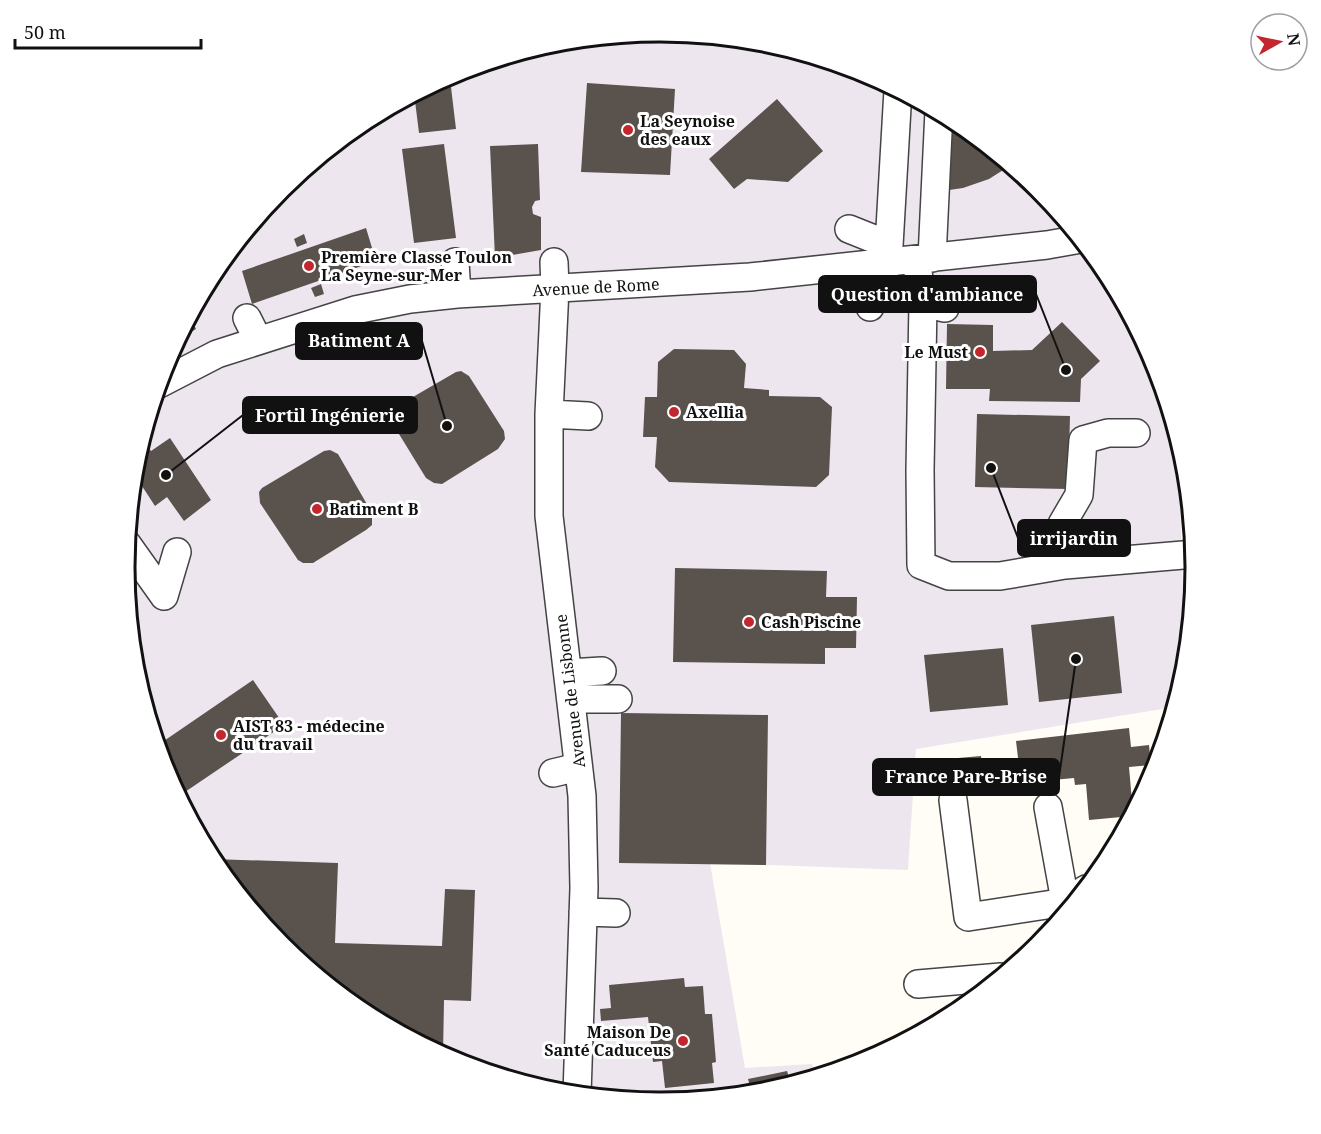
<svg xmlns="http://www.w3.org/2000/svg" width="1321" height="1134" font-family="'Noto Serif',serif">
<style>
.industrial{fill:#eee6ef}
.building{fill:#5a524d}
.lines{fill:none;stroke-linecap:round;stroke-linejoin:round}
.minor-casing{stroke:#444;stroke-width:30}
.minor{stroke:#fff;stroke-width:27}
.poi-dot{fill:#c4262e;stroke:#fff;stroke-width:2}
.labels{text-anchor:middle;stroke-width:6;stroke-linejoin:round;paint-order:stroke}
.poi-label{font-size:16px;font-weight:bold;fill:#111;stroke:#fff;text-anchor:start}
.street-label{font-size:16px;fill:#111;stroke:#fff}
.rim{fill:none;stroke:#111;stroke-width:3}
.leader{fill:none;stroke:#111;stroke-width:2}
.callout-dot{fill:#111;stroke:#fff;stroke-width:2}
.callout{fill:#111;stroke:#111;stroke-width:2}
.callout-label{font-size:18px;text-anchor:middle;font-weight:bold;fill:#fff}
</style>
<rect width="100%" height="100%" fill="#fffdf5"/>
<path class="industrial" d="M661,32l104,10 101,30 92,50 81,67 67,81 49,92 19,63 6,80 6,167 -11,35 -259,42 -8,121 -198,-7 35,205 67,-4 5,13 -52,15 -104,10 -105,-10 -101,-30 -92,-50 -81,-67 -67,-81 -49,-92 -31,-101 -10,-104 10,-105 31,-100 49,-93 67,-81 81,-66 93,-50 100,-30z"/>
<path class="building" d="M587,83l88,6 -5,86 -89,-3z
M451,87l5,42 -37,4 -4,-32 25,-12z
M777,99l46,52 -35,31 -41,-3 -13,10 -25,-30z
M947,116l11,6 53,43 -22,14 -26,9 -21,3z
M444,144l12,94 -42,5 -12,-94z
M538,144l2,56 -5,1 -3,6 1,7 8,3v33l-46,8 -5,-112z
M366,228l10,33 -124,43 -10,-33z
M304,234l3,9 -10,4 -3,-8z
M321,284l3,10 -9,3 -4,-9z
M190,317l6,12 -18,11z
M1062,322l38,39 -19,18 -1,23 -91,-1 1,-12h-44l1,-65 46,1v26l39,-1z
M674,349l60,1 12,14 -2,24 25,2v6l51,1 12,10 -3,68 -13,12 -147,-5 -14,-15 2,-30h-14l2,-40h12l1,-35z
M461,371l8,5 35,55 1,8 -7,10 -56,35 -8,-1 -8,-5 -35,-57 -1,-6 4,-7 62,-36z
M977,414l93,2 -2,73 -93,-2z
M170,438l41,62 -27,21 -17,-24 -12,9 -15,-23 3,-3 -8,-11 5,-21 5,-5 6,8z
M330,450l8,4 34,59v12l-6,5 -53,33h-10l-5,-3 -38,-57 -1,-11 3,-4 62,-37z
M675,568l152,3 -1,26h31l-1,51h-31v16l-152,-2z
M1114,616l8,77 -83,9 -8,-77z
M1003,648l5,57 -78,7 -6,-57z
M253,680l31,45 -105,71 -13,-24 -8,-27z
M621,713l147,2 -2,150 -147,-2z
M1129,728l2,19 18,-2 2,20 -22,2 4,46 -1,3 -43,4 -3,-36 -11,1 -1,-7 -53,5 -5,-42z
M981,756l2,21 -46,5 -2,-22z
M212,859l126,4 -3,80 107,3 3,-57 30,1 -4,111 -27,-1 -1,55 -80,-43 -81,-67z
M684,978l1,9 18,-1 2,28h7l4,48 -4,1 2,20 -49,5 -3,-27 -9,1 -5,-45 -47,4 -1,-12 11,-1 -2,-23z
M787,1071l4,13 -26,8 -13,2 -4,-15z"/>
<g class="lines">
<defs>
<path id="minor" d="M849,229l40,16
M932,258l7,-147
M916,260l7,43 22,5
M455,262l2,32
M554,262l1,26 -6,126v102l33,280 2,92 -7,206
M923,303l-3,167 1,95 28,11h51l65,-11
M870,307l18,-44 10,-173
M247,318l11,22
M159,384l58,-30 138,-44 55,-11 47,-5 293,-17 297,-32 34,-6
M549,414l39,2
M1136,433h-28l-25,7 -4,55 -17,29 3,41 130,-11
M127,544l37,52
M164,596l13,-44
M568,673l34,-2
M571,699h47
M553,773l25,-6
M953,800l15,117 98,-15 20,-13
M1048,807l19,105
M583,912l33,1
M918,984l83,-7"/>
</defs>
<use href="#minor" class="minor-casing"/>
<use href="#minor" class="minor"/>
</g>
<g class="poi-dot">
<circle cx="628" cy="130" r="6"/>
<circle cx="309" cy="266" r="6"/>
<circle cx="980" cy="352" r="6"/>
<circle cx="674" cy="412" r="6"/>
<circle cx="317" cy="509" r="6"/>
<circle cx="749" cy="622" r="6"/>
<circle cx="221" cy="735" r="6"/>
<circle cx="683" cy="1041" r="6"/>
</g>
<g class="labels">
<g class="poi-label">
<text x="640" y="127">La Seynoise<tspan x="640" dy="18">des eaux</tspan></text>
<text x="321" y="263">Première Classe Toulon<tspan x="321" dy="18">La Seyne-sur-Mer</tspan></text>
<text x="968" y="358" text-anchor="end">Le Must</text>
<text x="686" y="418">Axellia</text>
<text x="329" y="515">Batiment B</text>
<text x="761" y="628">Cash Piscine</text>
<text x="233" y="732">AIST 83 - médecine<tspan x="233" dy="18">du travail</tspan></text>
<text x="671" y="1038" text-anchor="end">Maison De<tspan x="671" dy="18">Santé Caduceus</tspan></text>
</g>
<g class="street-label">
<text transform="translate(596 287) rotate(-3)" y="6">Avenue de Rome</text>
<text transform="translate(570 691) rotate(-97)" y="6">Avenue de Lisbonne</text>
</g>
</g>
<path d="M0 0H1321V1134H0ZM135 567a525 525 0 1 1 1050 0a525 525 0 1 1-1050 0Z" fill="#fff" fill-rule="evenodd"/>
<path class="rim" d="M135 567a525 525 0 1 1 1050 0a525 525 0 1 1-1050 0Z"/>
<path class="leader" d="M1066 370L1036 294M447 426L422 341M166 475L243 415M991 468L1018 538M1076 659L1059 777"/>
<g class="callout-dot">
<circle cx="1066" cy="370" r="6"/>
<circle cx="447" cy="426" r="6"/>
<circle cx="166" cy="475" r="6"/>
<circle cx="991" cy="468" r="6"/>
<circle cx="1076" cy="659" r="6"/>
</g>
<g class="callout">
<rect x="819" y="276" width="217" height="36" rx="6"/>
<rect x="296" y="323" width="126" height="36" rx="6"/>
<rect x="243" y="397" width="174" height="36" rx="6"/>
<rect x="1018" y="520" width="112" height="36" rx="6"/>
<rect x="873" y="759" width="186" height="36" rx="6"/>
</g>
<g class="callout-label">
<text x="927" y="301">Question d'ambiance</text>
<text x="359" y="347">Batiment A</text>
<text x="330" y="422">Fortil Ingénierie</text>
<text x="1074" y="545">irrijardin</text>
<text x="966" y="783">France Pare-Brise</text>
</g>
<g transform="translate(1279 42) rotate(81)"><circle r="28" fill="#ffffff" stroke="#a0a0a0" stroke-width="1.5"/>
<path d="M0-4.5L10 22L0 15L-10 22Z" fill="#c4262e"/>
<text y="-9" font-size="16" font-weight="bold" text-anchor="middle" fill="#111111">N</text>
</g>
<path d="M15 39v9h186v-9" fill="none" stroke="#111111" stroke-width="3"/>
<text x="24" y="39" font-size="18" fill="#111111" stroke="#ffffff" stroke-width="4.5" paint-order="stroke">50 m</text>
</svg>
